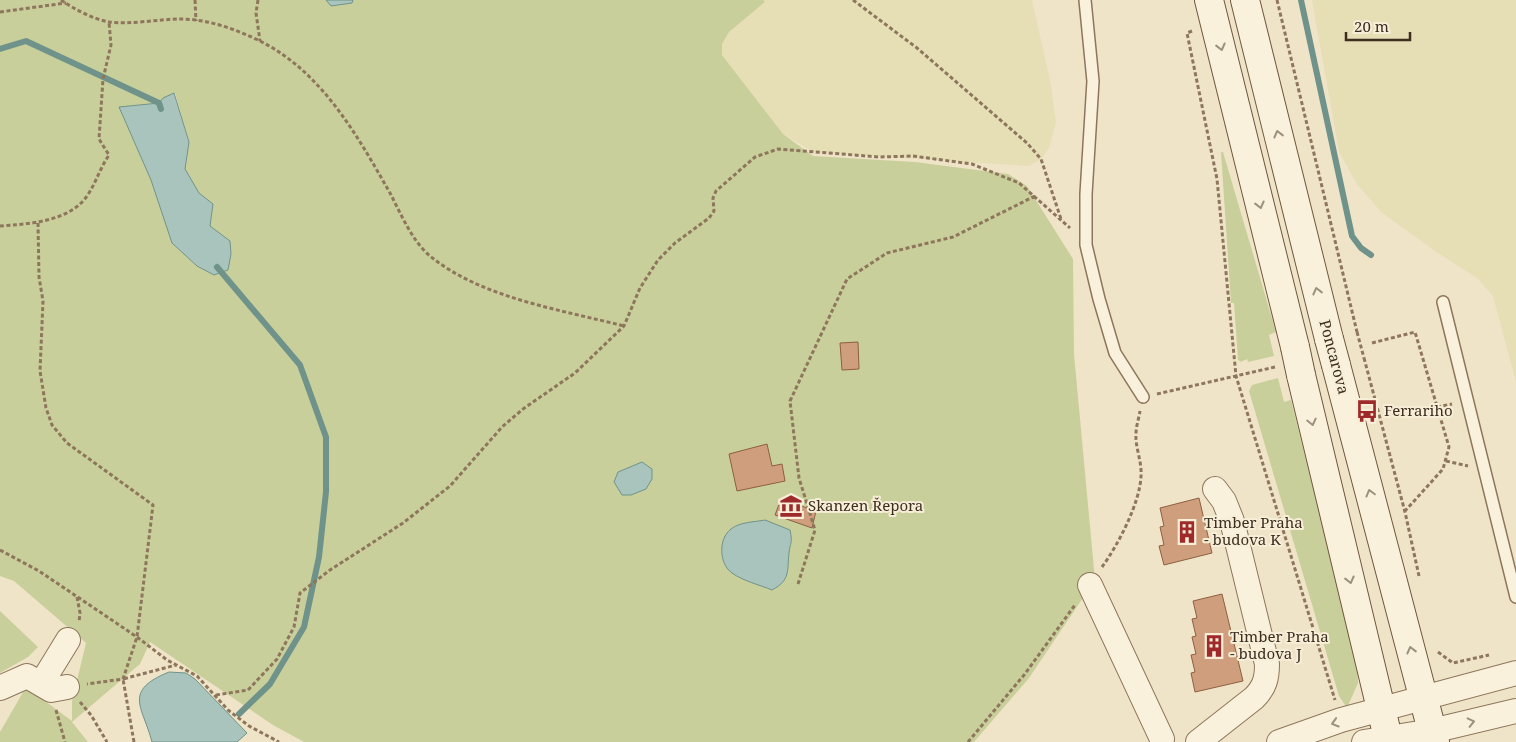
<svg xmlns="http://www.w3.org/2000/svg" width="1516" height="742" font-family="'Noto Serif',serif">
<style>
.farmland{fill:#e6deb5}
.green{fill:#c9cf9b;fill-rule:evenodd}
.water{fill:#a9c4bc;stroke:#6f938a}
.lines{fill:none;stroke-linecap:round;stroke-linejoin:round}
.stream{stroke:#6f938a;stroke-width:6}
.building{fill:#cf9f7d;stroke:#8d5f41}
.lane-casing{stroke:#8d765c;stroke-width:14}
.street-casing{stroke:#8d765c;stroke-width:26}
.secondary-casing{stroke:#6f573f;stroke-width:30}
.path{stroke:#8d765c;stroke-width:3;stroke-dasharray:4 2.5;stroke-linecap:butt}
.lane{stroke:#faf1dc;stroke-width:11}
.street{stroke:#faf1dc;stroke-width:24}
.secondary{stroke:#faf1dc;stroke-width:28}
.secondary-bridge-casing{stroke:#6f573f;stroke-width:30;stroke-linecap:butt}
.path-bridge{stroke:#8d765c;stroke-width:3;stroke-dasharray:4 2.5;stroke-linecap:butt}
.secondary-bridge{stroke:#faf1dc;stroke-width:28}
.oneway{stroke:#9c907e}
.labels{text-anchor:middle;stroke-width:4;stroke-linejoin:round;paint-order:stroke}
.street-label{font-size:15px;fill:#3d2e20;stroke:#f7eed8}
.poi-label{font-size:15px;fill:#3d2e20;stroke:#f7eed8;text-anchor:start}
</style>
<rect width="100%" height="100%" fill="#f0e4c8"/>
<path class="farmland" d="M763,0h269l19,85 5,38 -7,25 -8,11 -12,7 -216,-14 -30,-18 -61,-79v-11l7,-12 36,-30z
M1312,0h204v382l-23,-86 -16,-18 -42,-27 -54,-39 -24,-28 -18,-32z"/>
<path class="green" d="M0,0h326l5,6 21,-3 1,-3h410l2,2 -36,30 -7,12v11l61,79 30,22 102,6 93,12 19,12 46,73 1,95 21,226 -66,98 -55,64h-670l-31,-17 -123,-83 -10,22 -68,58 16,20h-88v-10l26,-45 46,34v-20l14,-58 -72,-62 -14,-5zM175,93l14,49 -4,27 14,24 14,11 -3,22 18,44 -14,5 -17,-9 -25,-23 -21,-63 -32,-73 40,-4z
M1221,152h2l53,180 -7,3 5,21 -26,6 -1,-3 -6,3 -3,-2 -4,-57h-3z
M1278,378l6,24 7,-2 66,263 1,20 -11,25 -8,-12 -90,-305 3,-6z
M0,611l38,36 -10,10 -28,16z"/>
<path class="water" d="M326,0h27l-1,3 -21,3z
M174,93l15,49 -4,27 14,24 14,11 -3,22 20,15 1,13 -3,16 -14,5 -17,-9 -25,-23 -21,-63 -32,-73 40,-4 4,-5z
M642,462l10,7v10l-6,10 -15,6h-9l-8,-13 4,-10z
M765,520l25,10c3,14 0,12 -1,23 -2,17 2,27 -17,37 -12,-5 -29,-9 -40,-17 -13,-9 -14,-34 -1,-44 8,-7 24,-7 34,-9z
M169,672l17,1 9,6 52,54 -10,9h-85c-9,-35 -30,-51 17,-70z"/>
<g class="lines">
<path class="stream" d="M1301,0l51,236 9,12 10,7
M0,49l26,-8 133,62 2,6
M217,267l83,98 26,72v55l-7,65 -15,70 -34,57 -31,30"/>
</g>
<path class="building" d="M858,342l1,27 -17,1 -2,-27z
M767,444l5,22 10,-2 3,17 -48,10 -8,-37z
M1199,498l13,55 -48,12 -5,-19 5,-1 -4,-18 4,-1 -4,-18z
M781,499l35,12 -4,17 -37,-13z
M1222,594l21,87 -48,11 -4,-19 4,-1 -4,-17 5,-1 -4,-17 4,-1 -4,-17 5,-1 -4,-17z"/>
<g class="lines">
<defs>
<path id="lane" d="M1085,0l8,81 -7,113v51l13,54 16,54 28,44
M1443,302l73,295"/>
<path id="street" d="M1090,585l72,154
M41,684l27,-44
M0,688l27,-12 24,14 16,-3
M1198,742l56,-44c11,-11 13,-20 13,-34l-35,-143 -8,-20 -9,-12
M1279,742l62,-22 175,-47
M1364,742l68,-11 84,-20"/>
<path id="secondary" d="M1209,0l86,347
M1245,0l84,339
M1336,365l99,377
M1301,375l88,367"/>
</defs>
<use href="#lane" class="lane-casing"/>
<use href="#street" class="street-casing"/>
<use href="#secondary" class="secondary-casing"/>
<path class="path" d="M61,0c13,9 32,19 48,22 19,3 51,-3 71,-3 28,0 55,10 80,22 62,31 97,94 130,152 11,21 22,48 40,63 51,42 132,54 194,70
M195,0l1,21
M258,0l-2,13 4,28
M853,0l64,48 110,95 14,16 20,60
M1277,0l80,332
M0,12l66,-9
M1192,31l-5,2 30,146 19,197 99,324
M38,223l1,54 4,24 -3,70 6,37 6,17 15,18 86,62 -16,132 -14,42 -36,5
M0,226c28,-2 69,-4 87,-30 9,-13 13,-28 22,-41l-10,-16 4,-60 8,-34 -2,-23
M1372,343l43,-11 34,115 -6,22 -38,42
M1364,358l41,154 14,64
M1157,394l118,-27
M1437,407l15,-3
M1446,461l22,5
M0,550l39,21 98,66 30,23 30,16 31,34 21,16 30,16
M1102,567c16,-22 38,-64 39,-91 1,-15 -6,-29 -5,-42 0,-8 3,-16 4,-23
M798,584l17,-54 -16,-52 -9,-77 57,-122 40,-26 66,-16 82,-41
M77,597l3,16 -1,9
M1438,652l15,11 36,-8
M216,695l32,-5 29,-31 17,-32 6,-34 30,-23 73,-47 47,-37 52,-59 21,-18 52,-36 49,-47 16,-38 18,-28 17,-17 34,-25 5,-7 -1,-13 3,-7 39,-34 23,-8 101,8 34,-1 59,8 47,19 51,45
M80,702l11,13 16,27
M56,710l9,32
M134,742l-11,-63 53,-14
M968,742l56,-67 51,-70"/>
<use href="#lane" class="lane"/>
<use href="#street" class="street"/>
<use href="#secondary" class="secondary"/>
<defs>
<path id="secondary-bridge" d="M1329,339l7,26
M1295,347l6,28"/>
</defs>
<use href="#secondary-bridge" class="secondary-bridge-casing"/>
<path class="path-bridge" d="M1357,332l7,26"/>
<use href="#secondary-bridge" class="secondary-bridge"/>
</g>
<defs><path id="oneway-chevron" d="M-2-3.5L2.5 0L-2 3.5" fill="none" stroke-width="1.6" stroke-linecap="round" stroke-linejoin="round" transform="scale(1.25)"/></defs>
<g class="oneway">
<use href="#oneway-chevron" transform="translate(1221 47) rotate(76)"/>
<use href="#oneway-chevron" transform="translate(1278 134) rotate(-104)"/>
<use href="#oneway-chevron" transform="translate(1260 205) rotate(76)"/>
<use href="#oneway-chevron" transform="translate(1317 291) rotate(-104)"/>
<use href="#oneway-chevron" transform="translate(1312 422) rotate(77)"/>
<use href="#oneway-chevron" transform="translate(1370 493) rotate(-105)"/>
<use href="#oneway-chevron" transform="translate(1350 580) rotate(76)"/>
<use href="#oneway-chevron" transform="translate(1411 650) rotate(-104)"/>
<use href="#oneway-chevron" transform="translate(1471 722) rotate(-13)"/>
<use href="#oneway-chevron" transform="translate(1335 723) rotate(163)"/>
</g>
<defs>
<symbol id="bus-bare" viewBox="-9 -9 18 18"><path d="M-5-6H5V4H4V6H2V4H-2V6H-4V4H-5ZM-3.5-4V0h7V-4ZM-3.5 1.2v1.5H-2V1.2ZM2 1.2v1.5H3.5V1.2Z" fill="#9e2a2b" stroke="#f7eed8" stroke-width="2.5" paint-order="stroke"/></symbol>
<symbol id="museum-bare" viewBox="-9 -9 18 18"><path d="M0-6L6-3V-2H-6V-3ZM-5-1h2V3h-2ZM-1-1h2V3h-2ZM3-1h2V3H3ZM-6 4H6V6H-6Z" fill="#9e2a2b" stroke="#f7eed8" stroke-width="2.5" paint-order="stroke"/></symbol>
<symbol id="building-bare" viewBox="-9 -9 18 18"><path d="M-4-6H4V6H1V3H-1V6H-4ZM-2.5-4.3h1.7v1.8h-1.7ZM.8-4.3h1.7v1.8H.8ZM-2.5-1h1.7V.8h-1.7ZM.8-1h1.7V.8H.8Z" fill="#9e2a2b" stroke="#f7eed8" stroke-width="2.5" paint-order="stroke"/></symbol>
</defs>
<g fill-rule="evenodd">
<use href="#bus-bare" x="1351" y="395" width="32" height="32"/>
<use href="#museum-bare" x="775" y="490" width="32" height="32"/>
<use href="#building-bare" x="1171" y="516" width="32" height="32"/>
<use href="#building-bare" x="1198" y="630" width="32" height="32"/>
</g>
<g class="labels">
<g class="street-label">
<text transform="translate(1334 357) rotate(75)" y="5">Poncarova</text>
</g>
<g class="poi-label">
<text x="1384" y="416">Ferrariho</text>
<text x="808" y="511">Skanzen Řepora</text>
<text x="1204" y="528">Timber Praha<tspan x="1204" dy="17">- budova K</tspan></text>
<text x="1230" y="642">Timber Praha<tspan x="1230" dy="17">- budova J</tspan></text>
</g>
</g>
<path d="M1346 32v8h64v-8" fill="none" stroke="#3d2e20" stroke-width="2.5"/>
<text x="1354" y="32" font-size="15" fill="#3d2e20" stroke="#f7eed8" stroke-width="4" paint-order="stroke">20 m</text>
</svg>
